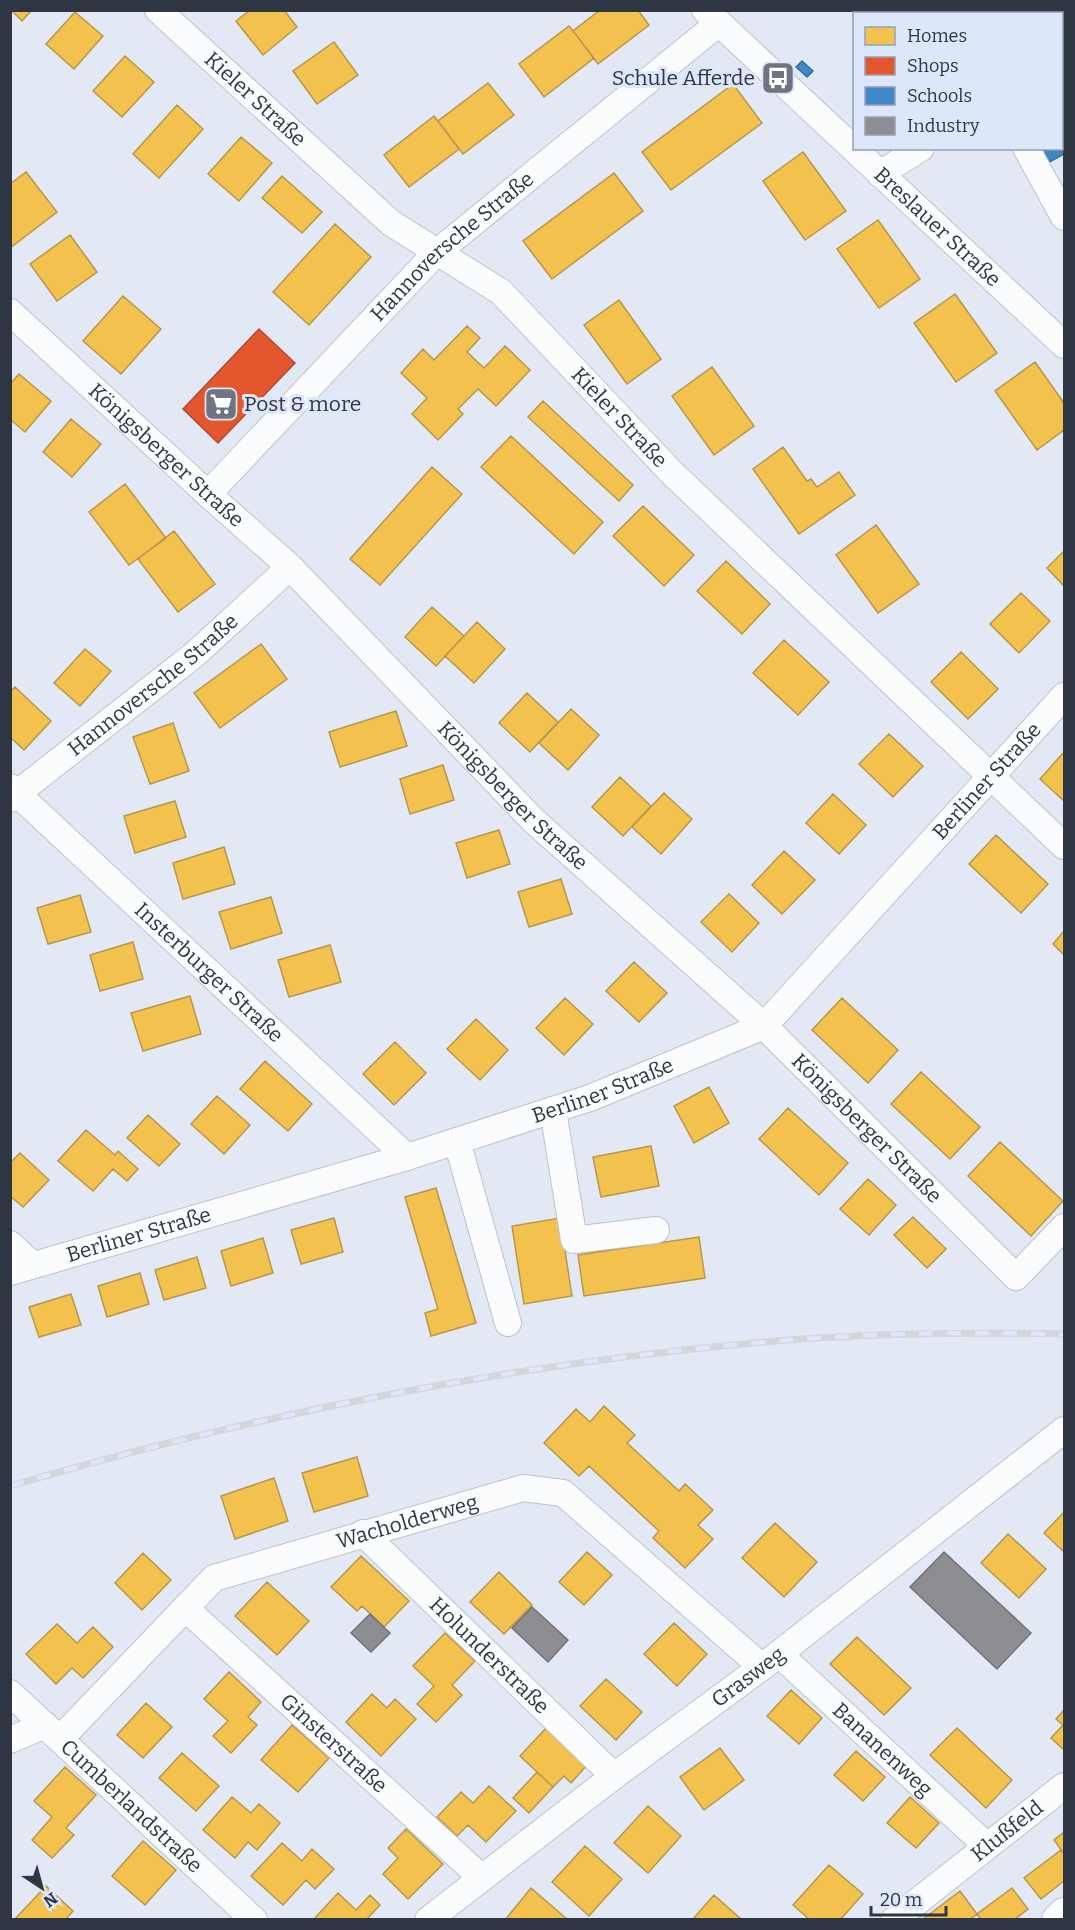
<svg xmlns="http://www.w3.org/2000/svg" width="1075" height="1930" font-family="Bitter,serif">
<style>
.homes{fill:#f2c14e;stroke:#b8974b;stroke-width:1.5}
.shops{fill:#e4572e;stroke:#ae4d34;stroke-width:1.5}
.schools{fill:#3f88c5;stroke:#3a6f9e;stroke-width:1.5}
.industry{fill:#8d8d92;stroke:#71737a;stroke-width:1.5}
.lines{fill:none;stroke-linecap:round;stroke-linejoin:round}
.minor-casing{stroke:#bcc2cc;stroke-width:28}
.major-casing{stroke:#bcc2cc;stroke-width:34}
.minor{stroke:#fbfcfd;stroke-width:26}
.major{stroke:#fbfcfd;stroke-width:32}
.rail-casing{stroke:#d5d6da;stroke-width:7}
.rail{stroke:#dce7fb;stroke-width:4.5;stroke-dasharray:14;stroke-linecap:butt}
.labels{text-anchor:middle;stroke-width:6;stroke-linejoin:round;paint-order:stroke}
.poi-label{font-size:21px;fill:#2f3643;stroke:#dce7fb;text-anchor:end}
.street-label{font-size:21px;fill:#2f3643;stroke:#dce7fb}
</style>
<rect width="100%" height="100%" fill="#e3e9f4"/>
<path class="homes" d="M11,10h21l-10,11z
M250,10h34l13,17 -34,28 -27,-34z
M600,10h38l11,15 -51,39 -25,-33z
M75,12l28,24 -29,33 -28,-25z
M569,26l25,32 -50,39 -25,-33z
M334,42l24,33 -41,29 -24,-33z
M125,56l29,26 -32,35 -29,-26z
M488,83l26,32 -51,39 -25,-33z
M733,84l29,39 -91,67 -29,-38z
M177,105l26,24 -44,49 -26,-24z
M434,116l25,33 -50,38 -25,-32z
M241,137l31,26 -33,38 -31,-27z
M803,152l43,59 -41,29 -42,-59z
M26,172l31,40 -47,36v-64z
M614,173l29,38 -91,68 -29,-38z
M282,176l40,36 -20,21 -40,-35z
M878,220l42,59 -41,29 -42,-59z
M335,224l36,33 -62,68 -36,-33z
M70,235l27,37 -40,29 -27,-37z
M955,294l42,59 -41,29 -42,-59z
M123,296l38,33 -40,45 -38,-33z
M619,300l42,59 -34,25 -43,-59z
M467,326l13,12 -13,14 17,16 21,-22 25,24 -34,36 -18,-17 -20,20 5,5 -25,26 -26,-26 15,-16 -26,-25 22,-24 11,11z
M1035,362l29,41v27l-27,20 -42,-59z
M712,367l42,59 -40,29 -42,-59z
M19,374l32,27 -26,31 -15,-13v-35z
M543,401l90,84 -14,16 -91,-84z
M71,419l30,25 -29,33 -29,-25z
M511,436l92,86 -29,32 -93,-87z
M783,447l24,34 4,-2 6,8 22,-15 16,23 -56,39 -46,-65z
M432,467l30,27 -82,91 -30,-26z
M125,484l41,54 -37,27 -40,-53z
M643,506l51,49 -30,31 -51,-50z
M876,525l43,59 -41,29 -42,-58z
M174,531l41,53 -37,28 -40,-53z
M1064,551v35l-17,-18z
M726,561l44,43 -28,30 -45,-43z
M1021,593l29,28 -31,32 -29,-29z
M432,607l32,29 -28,30 -31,-29z
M477,622l28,27 -31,34 -29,-27z
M784,640l45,42 -31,33 -45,-42z
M261,644l26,35 -67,49 -26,-35z
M85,649l26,22 -31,35 -26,-23z
M961,652l37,37 -30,30 -37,-37z
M15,687l36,34 -27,29 -14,-13v-45z
M527,693l31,29 -28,30 -31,-29z
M571,709l28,26 -31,35 -29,-27z
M396,711l11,35 -67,21 -11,-35z
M173,723l16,48 -39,13 -17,-47z
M889,734l34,32 -30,31 -34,-33z
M1064,752v49l-24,-22z
M443,765l11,35 -44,14 -10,-35z
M620,777l31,29 -28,30 -31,-29z
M664,793l28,26 -31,35 -29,-27z
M833,794l33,31 -27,29 -33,-31z
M175,801l11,36 -51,16 -11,-37z
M499,830l11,34 -43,14 -11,-35z
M996,835l52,49 -27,29 -52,-49z
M224,847l11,37 -52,15 -10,-36z
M784,851l31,29 -33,34 -30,-29z
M561,879l11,35 -43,13 -11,-35z
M729,894l30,29 -27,29 -31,-30z
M80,895l11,37 -43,12 -11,-36z
M271,897l11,36 -51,16 -12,-37z
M1064,931v24l-11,-11z
M133,942l10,37 -43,12 -10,-36z
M330,945l11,37 -52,15 -11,-37z
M634,962l33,31 -28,29 -33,-31z
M190,996l11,38 -58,17 -12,-38z
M565,998l28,26 -29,31 -28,-27z
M842,998l56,52 -30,33 -56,-53z
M476,1019l32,31 -28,30 -33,-31z
M395,1042l31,31 -32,32 -31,-31z
M265,1061l47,43 -24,27 -48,-42z
M921,1072l59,55 -30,32 -59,-55z
M709,1087l20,36 -35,20 -20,-37z
M217,1096l33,29 -26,29 -33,-30z
M788,1108l60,55 -29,32 -60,-56z
M148,1115l32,29 -21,22 -32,-28z
M86,1130l29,25 3,-4 20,18 -11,12 -14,-12 -20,22 -35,-30z
M1000,1142l63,59 -32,35 -63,-60z
M651,1146l8,40 -58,11 -8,-40z
M20,1153l29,27 -26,27 -13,-11v-33z
M868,1179l28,26 -27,30 -29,-26z
M436,1188l40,135 -45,13 -6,-23 13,-4 -33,-112z
M913,1217l33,32 -19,19 -33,-33z
M334,1218l9,34 -42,12 -10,-34z
M560,1218l12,78 -48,8 -12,-78z
M699,1237l6,41 -121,18 -6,-41z
M263,1238l10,35 -42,13 -10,-35z
M197,1257l9,31 -42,12 -9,-30z
M140,1273l9,31 -42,13 -9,-31z
M71,1294l10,31 -42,12 -10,-30z
M604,1406l31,29 -8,8 52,48 6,-7 28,26 -15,15 15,14 -28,29 -32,-30 6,-7 -70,-65 -10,10 -35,-33 32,-34 14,13z
M357,1457l11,39 -54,16 -12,-39z
M274,1478l14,43 -53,18 -14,-43z
M1064,1512v40l-20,-19z
M775,1523l42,39 -33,35 -42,-39z
M1008,1534l38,35 -27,29 -38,-35z
M587,1552l25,23 -28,30 -25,-23z
M143,1553l28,27 -29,30 -27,-27z
M361,1556l48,45 -25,26 -22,-21 -5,5 -26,-24z
M499,1572l33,33 -28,29 -34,-32z
M267,1582l42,39 -32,34 -42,-39z
M674,1623l33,31 -30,32 -33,-32z
M57,1624l20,19 16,-16 20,20 -30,31 -11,-10 -16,16 -30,-30z
M445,1633l30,28 -23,24 10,10 -26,27 -19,-18 17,-18 -21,-20z
M857,1637l54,51 -27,27 -54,-51z
M229,1672l32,30 -13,15 9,8 -26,28 -18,-17 15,-15 -24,-22z
M606,1679l36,33 -26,28 -36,-34z
M791,1690l31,28 -23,26 -32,-28z
M372,1694l15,14 8,-9 21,20 -35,37 -35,-34z
M146,1703l26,24 -29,31 -26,-23z
M1064,1710v40l-13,-12 12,-13 -7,-6z
M292,1725l37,33 -31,34 -37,-32z
M547,1727l40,38 -16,18 -7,-7 -11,11 -33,-31z
M957,1728l55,52 -26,28 -56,-53z
M720,1748l24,32 -40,30 -24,-33z
M856,1751l29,26 -22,24 -29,-26z
M182,1753l37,33 -23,25 -37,-33z
M65,1767l31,28 -30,33 8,7 -22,23 -20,-18 20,-23 -18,-16z
M537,1772l16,15 -24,26 -16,-15z
M489,1786l27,25 -30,31 -18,-17 -11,11 -20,-19 24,-25 12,11z
M232,1797l19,16 8,-9 21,19 -23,27 -9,-8 -13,16 -32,-28z
M910,1797l29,26 -23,25 -29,-25z
M648,1806l33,30 -33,37 -34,-30z
M406,1829l37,35 -35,35 -25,-25 15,-16 -10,-10z
M1064,1832v22l-10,-14z
M143,1841l33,29 -31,35 -33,-29z
M282,1843l20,18 10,-12 22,20 -19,20 -9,-9 -23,25 -32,-29z
M585,1846l37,33 -33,37 -37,-34z
M1061,1850l3,4v27l-23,18 -17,-21z
M829,1865l34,29 -23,26h-30l-17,-15z
M46,1886l27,25 -8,9h-51z
M531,1888l37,32h-63z
M1012,1888l16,21 -14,11h-33l-4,-6z
M960,1891l17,23 -8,6h-47z
M338,1893l18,17 14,-15 10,10 -14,15h-53z
M714,1895l28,25h-50z"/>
<path class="shops" d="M259,329l36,34 -77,80 -35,-34z"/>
<path class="schools" d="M955,10h66l1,4h-65z
M1048,10h16v144l-20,11 -9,-17h27v-134h-19z
M802,61l11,10 -6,6 -11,-10z"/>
<path class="industry" d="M944,1552l87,81 -34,36 -87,-82z
M532,1607l36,33 -20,22 -36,-34z
M370,1614l20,19 -19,19 -20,-19z"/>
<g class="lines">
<defs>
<g id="minor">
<path id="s1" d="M158,10l233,213 110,69 171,181 392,373"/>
<path id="s2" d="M705,10l359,335"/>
<path d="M1026,148l38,69"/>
<path d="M880,174l41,-26"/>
<path id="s3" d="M10,312l198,182 82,73 244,254 230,205 252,251 48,-50"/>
<path id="s4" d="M208,494l228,-241 283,-230"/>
<path id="s5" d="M10,787l397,370"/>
<path id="s6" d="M10,799l184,-144 96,-88"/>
<path d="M553,1110l21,130 82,-10"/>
<path d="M457,1141l51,182"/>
<path d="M10,1244l23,21"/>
<path id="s7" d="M10,1272l397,-115 183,-59 174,-72 300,-330"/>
<path id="s8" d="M363,1533l251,243"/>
<path id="s9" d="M185,1608l297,270"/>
<path id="s10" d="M779,1654l208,192"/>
<path id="s11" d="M10,1693l244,227"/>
<path id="s12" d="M60,1739l154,-161 309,-90 40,5 199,174"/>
<path d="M10,1740l35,-15"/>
<path id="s13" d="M428,1920l186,-144 148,-109 302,-237"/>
<path id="s14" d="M894,1920l170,-134"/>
</g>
<path id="major" d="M1058,1920l6,-6"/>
</defs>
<use href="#minor" class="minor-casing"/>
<use href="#major" class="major-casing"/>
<use href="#minor" class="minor"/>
<use href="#major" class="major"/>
<defs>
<path id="rail" d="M10,1486c243,-71 492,-120 743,-143 104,-10 208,-11 311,-9"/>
</defs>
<use href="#rail" class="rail-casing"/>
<use href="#rail" class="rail"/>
</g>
<defs>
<symbol id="bus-square" viewBox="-11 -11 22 22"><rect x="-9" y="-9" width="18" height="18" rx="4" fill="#6e7581" stroke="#dce7fb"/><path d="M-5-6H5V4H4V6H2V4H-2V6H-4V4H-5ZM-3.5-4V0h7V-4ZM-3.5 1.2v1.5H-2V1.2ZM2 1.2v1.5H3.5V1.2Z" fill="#fff"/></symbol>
<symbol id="supermarket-square" viewBox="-11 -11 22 22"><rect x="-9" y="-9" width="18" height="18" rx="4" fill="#6e7581" stroke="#dce7fb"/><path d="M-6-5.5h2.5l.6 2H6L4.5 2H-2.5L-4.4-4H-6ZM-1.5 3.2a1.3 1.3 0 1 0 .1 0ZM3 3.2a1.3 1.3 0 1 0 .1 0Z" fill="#fff"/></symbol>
</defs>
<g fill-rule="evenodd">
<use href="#bus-square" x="759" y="59" width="38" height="38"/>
<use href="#supermarket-square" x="202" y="385" width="38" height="38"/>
</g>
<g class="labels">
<g class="poi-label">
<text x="755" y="85">Schule Afferde</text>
<text x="244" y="411" text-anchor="start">Post &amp; more</text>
</g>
<g class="street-label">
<text dy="7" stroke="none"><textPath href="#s1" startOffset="132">Kieler Straße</textPath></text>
<text dy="7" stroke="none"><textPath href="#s2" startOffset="318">Breslauer Straße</textPath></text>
<text dy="7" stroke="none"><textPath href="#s4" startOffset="348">Hannoversche Straße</textPath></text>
<text dy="7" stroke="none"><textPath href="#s1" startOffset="618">Kieler Straße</textPath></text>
<text dy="7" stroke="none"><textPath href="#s3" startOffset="212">Königsberger Straße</textPath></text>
<text dy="7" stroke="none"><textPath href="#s6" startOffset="183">Hannoversche Straße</textPath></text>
<text dy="7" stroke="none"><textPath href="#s7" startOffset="1125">Berliner Straße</textPath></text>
<text dy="7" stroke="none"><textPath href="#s3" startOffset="698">Königsberger Straße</textPath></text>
<text dy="7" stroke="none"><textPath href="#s5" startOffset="272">Insterburger Straße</textPath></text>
<text dy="7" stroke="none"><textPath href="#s7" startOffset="620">Berliner Straße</textPath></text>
<text dy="7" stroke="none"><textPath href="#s3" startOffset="1184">Königsberger Straße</textPath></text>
<text dy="7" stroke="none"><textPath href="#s7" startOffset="134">Berliner Straße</textPath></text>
<text dy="7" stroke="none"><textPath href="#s12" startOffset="424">Wacholderweg</textPath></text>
<text dy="7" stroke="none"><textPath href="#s8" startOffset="176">Holunderstraße</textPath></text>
<text dy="7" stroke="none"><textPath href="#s13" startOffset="402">Grasweg</textPath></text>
<text dy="7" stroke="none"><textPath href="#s9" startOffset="201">Ginsterstraße</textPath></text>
<text dy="7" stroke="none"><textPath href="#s10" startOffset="141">Bananenweg</textPath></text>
<text dy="7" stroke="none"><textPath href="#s11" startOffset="166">Cumberlandstraße</textPath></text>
<text dy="7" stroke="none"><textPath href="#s14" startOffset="144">Klußfeld</textPath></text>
</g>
</g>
<rect width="1075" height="1930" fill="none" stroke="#2f3643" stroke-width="24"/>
<rect x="853" y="12" width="210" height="138" fill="#dce7fb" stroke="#97a0b1" stroke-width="1.5"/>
<rect x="865" y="27" width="30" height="18" fill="#f2c14e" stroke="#97a0b1" stroke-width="1.5"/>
<text x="907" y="42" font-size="18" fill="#2f3643">Homes</text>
<rect x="865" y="57" width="30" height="18" fill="#e4572e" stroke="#97a0b1" stroke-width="1.5"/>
<text x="907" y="72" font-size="18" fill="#2f3643">Shops</text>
<rect x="865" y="87" width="30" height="18" fill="#3f88c5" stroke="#97a0b1" stroke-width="1.5"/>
<text x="907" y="102" font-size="18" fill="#2f3643">Schools</text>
<rect x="865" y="117" width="30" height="18" fill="#8d8d92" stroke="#97a0b1" stroke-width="1.5"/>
<text x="907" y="132" font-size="18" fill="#2f3643">Industry</text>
<g transform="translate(42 1888) rotate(144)" stroke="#dce7fb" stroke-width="4.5" paint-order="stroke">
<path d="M0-4.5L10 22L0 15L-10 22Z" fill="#2f3643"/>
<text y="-9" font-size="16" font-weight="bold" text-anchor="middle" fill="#2f3643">N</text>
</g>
<path d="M871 1906v9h75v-9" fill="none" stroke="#2f3643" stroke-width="3"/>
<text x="880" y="1906" font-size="18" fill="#2f3643" stroke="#dce7fb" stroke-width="4.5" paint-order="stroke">20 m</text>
</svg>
